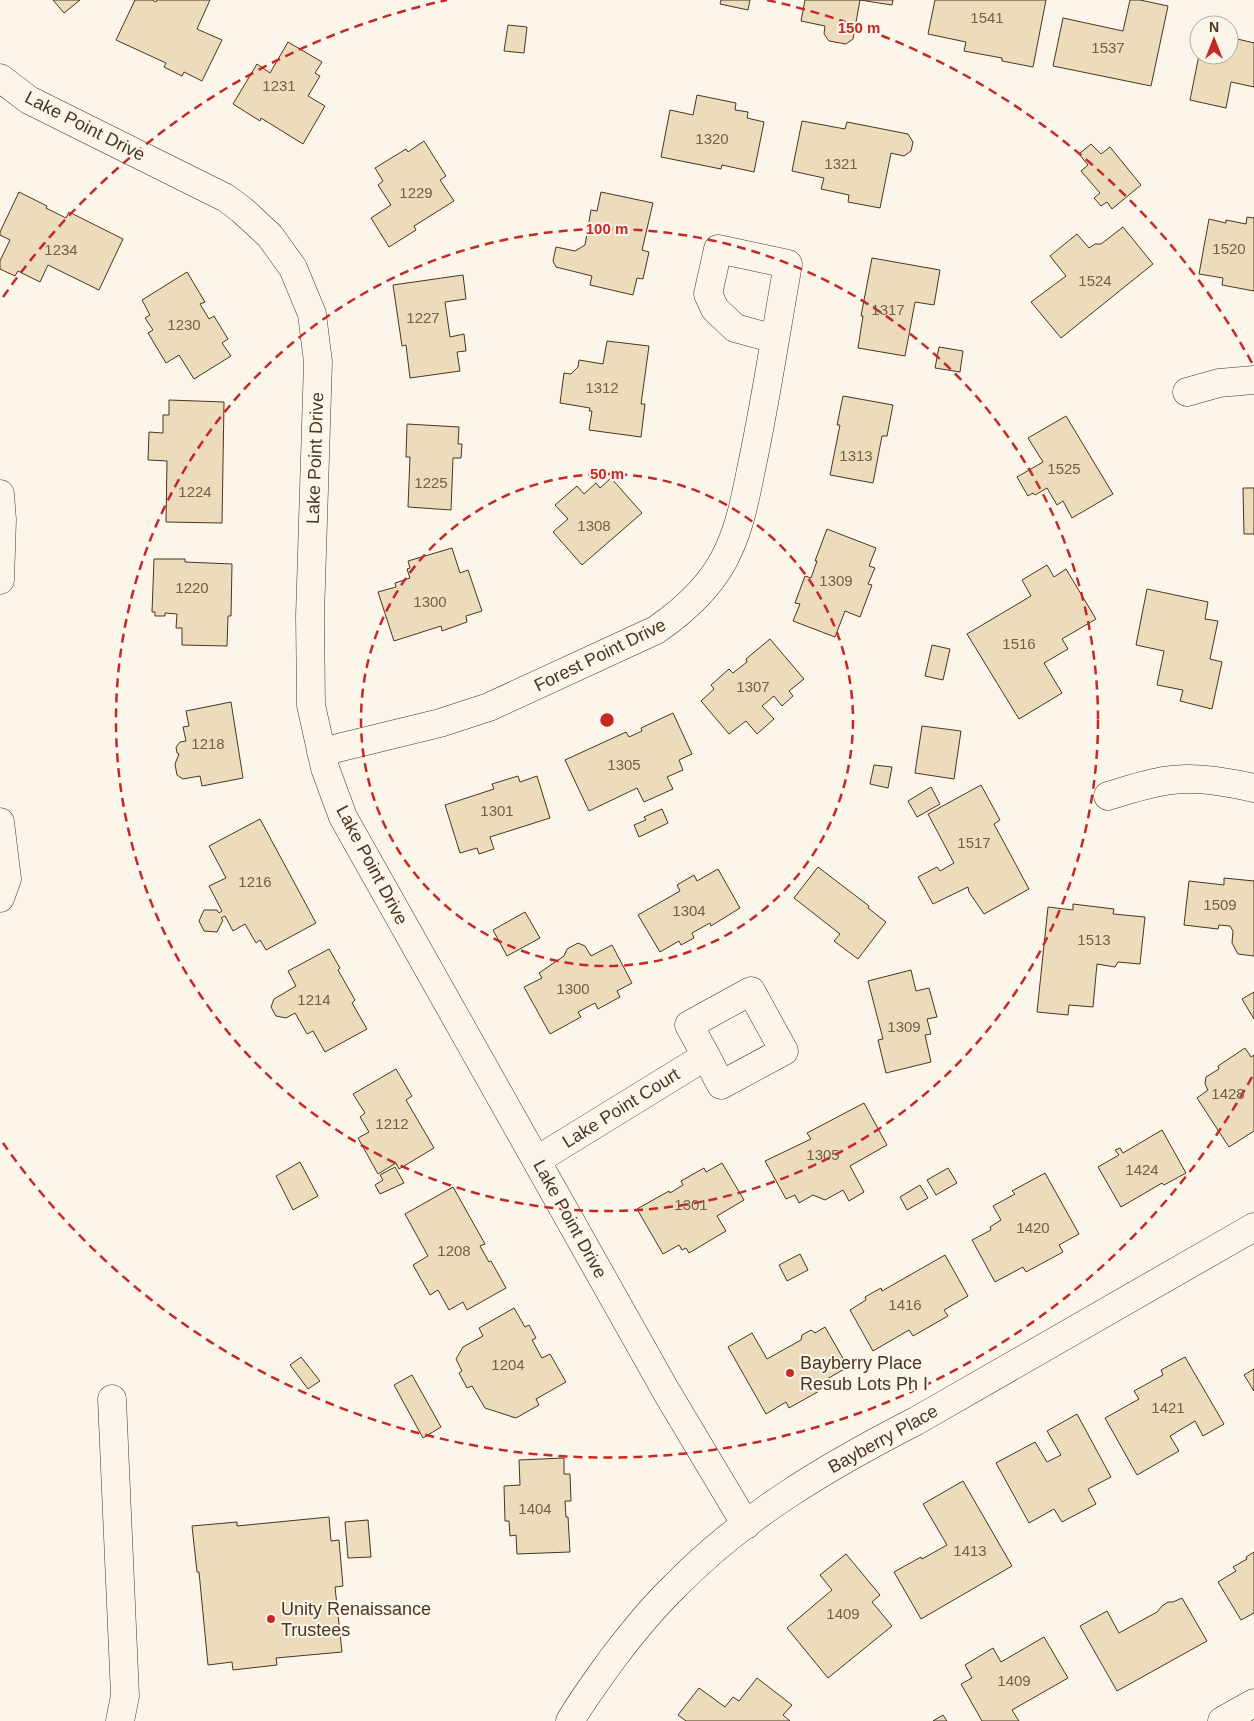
<svg xmlns="http://www.w3.org/2000/svg" width="1254" height="1721" font-family="Helvetica,sans-serif">
<style>
.building{fill:#ecdcbc;stroke:#4a3520}
.lines{fill:none;stroke-linecap:round;stroke-linejoin:round}
.minor-casing{stroke:#4a3520;stroke-width:29}
.minor{stroke:#fbf6e9;stroke-width:28}
.ring{fill:none;stroke:#c62828;stroke-width:2.5;stroke-dasharray:9 6}
.poi-dot{fill:#c62828;stroke:#fbf6e9;stroke-width:2}
.labels{text-anchor:middle;stroke-width:4;stroke-linejoin:round;paint-order:stroke}
.number-label{font-size:15px;fill:#725f47}
.street-label{font-size:18px;fill:#4a3520;stroke:#fbf6e9}
.poi-label{font-size:18px;fill:#4a3520;stroke:#fbf6e9;text-anchor:start}
.centre{fill:#c62828;stroke:#fbf6e9;stroke-width:2.5}
.ring-label{font-size:15px;text-anchor:middle;font-weight:bold;fill:#c62828;stroke:#fbf6e9;stroke-width:4;stroke-linejoin:round;paint-order:stroke}
</style>
<rect width="100%" height="100%" fill="#fbf6e9"/>
<path class="building" d="M53,0h27l-16,13z
M135,0h17l4,2 1,-2h53l-13,29 25,11 -20,41 -18,-9 -2,4 -18,-9 2,-4 -50,-23z
M721,0h29l-2,10 -28,-6z
M805,0h88l-1,5 -32,-5 -7,39 -7,5 -17,-3 -5,-7 1,-8 -24,-5z
M935,0h111l-13,67 -31,-6v-3l-38,-7 2,-9 -38,-8z
M1130,0h10l28,6 -17,80 -98,-20 10,-48 60,13z
M508,25l19,2 -3,26 -20,-2z
M1229,37l25,6v44l-23,-5 -5,26 -36,-8 9,-45h30z
M288,42l34,20 -7,11 5,3 -12,20 17,10 -22,38 -42,-26 -1,3 -27,-17 24,-40 13,9z
M697,95l39,8 -1,7 13,2 -1,6 17,4 -10,50 -32,-7 -1,4 -60,-12 9,-47 23,5z
M802,121l43,8 2,-7 61,12 5,8 -2,9 -7,5 -13,-3 -11,55 -32,-6 1,-7 -28,-6 3,-11 -32,-7z
M424,141l22,35 -6,4 14,21 -40,25 2,4 -27,17 -18,-29 20,-13 -13,-20 5,-4 -8,-13 31,-19 2,3z
M1091,144l10,10 9,-7 31,38 -29,24 -5,-7 -6,4 -7,-8 6,-5 -19,-22 7,-6 -9,-11z
M19,192l28,14 -1,2 20,10 3,-6 54,27 -24,51 -51,-25 -8,17 -22,-11 -3,5 -15,-7v-8l10,-21 -10,-5v-3z
M601,192l52,11 -11,47 7,2 -6,27 -6,-1 -4,17 -43,-10 2,-9 -36,-9 -3,-6 3,-14 19,4 10,-6 6,-35 6,1z
M1247,217l7,1v73l-32,-6 1,-7 -24,-4 10,-55 17,4v-3l20,4z
M1123,227l30,37 -92,74 -30,-36 35,-26 -16,-20 27,-22 12,14 6,-4h6z
M872,258l68,12 -6,35 -19,-3 -10,54 -47,-8 5,-32h-2z
M187,272l18,30 -5,2 9,15 5,-3 14,23 -6,4 9,13 -37,23 -15,-24 -13,8 -18,-30 5,-3 -8,-12 5,-3 -8,-15z
M463,275l3,24 -21,3 5,35 14,-3 2,17 -9,1 3,19 -50,7 -4,-33 -4,1 -9,-61z
M607,341l42,5 -8,58h4l-4,33 -52,-7 3,-19h-3l1,-3 -30,-5 4,-30 7,1 7,-7 1,-7 24,4z
M939,347l24,4 -3,21 -25,-4z
M843,396l50,9 -6,31h-5l-9,47 -43,-8 10,-50h-3z
M169,400l55,2 -2,121 -56,-1 1,-61 -19,-1 1,-28 14,1v-18h6z
M1066,416l47,78 -41,24 -9,-17 -6,4 -10,-17 -12,7 -2,-2 -5,3 -11,-19 26,-15 -15,-24z
M407,424l52,3 -1,17h4l-1,14h-8l-2,52 -43,-3 2,-50h-4z
M611,478l31,35 -60,52 -29,-33 15,-13 -13,-14 22,-19 7,8 12,-11 4,5z
M1243,488h11v46h-10z
M827,529l49,19 -7,18 6,2 -7,16 4,1 -12,32 -15,-6 -10,26 -42,-16 7,-17 -5,-1 10,-27 6,2 6,-17h-2z
M452,548l8,25 8,-3 14,41 -16,5 1,6 -25,9 -1,-5 -47,15 -16,-49 18,-5 -1,-4 15,-5 -3,-9 3,-1 -2,-7z
M154,559h31v3l47,2 -1,52h-3l-1,30 -45,-1v-17h-6l1,-14 -12,-1v3h-10v-4h-3z
M1047,565l7,12 12,-8 30,50 -34,20 6,10 -24,14 18,30 -43,26 -52,-85 64,-38 -9,-16z
M1147,589l61,13 -3,17 13,2 -8,38 12,3 -10,47 -32,-8 3,-11 -26,-5 7,-34 -28,-6z
M770,639l34,40 -15,12 4,5 -11,10 -8,-10 -12,10 12,13 -17,15 -11,-13 -17,13 -28,-33 13,-12 -3,-4 18,-16 4,4 14,-11 -1,-3z
M932,645l18,4 -7,31 -18,-4z
M231,702l12,76 -41,8 -2,-10 -17,3 -6,-4 -2,-11 4,-10 -2,-1 -1,-6 4,-5 6,-1 -3,-14 6,-1 -3,-15z
M673,713l19,41 -13,6 4,10 -16,7 6,12 -29,13 -7,-14 -48,23 -24,-51 61,-28 3,5 13,-6 -1,-3z
M922,726l39,5 -7,48 -39,-6z
M874,765l18,2 -4,21 -18,-4z
M518,776l2,6 17,-6 13,42 -60,19 4,12 -15,5 -2,-6 -17,5 -15,-48 49,-16 -2,-5z
M981,785l19,35 -6,4 35,65 -45,25 -15,-22 -1,-5 -35,17 -15,-27 19,-10 3,4 14,-8 -26,-49z
M931,787l9,17 -23,13 -9,-16z
M662,809l6,14 -29,14 -5,-12 12,-5 -2,-3z
M260,819l56,104 -50,27 -6,-10 -4,3 -11,-19 -12,7 -8,-15 -4,2 2,2 -6,12 -13,-1 -5,-10 5,-11h13l2,3 3,-2 -13,-25 17,-8 -17,-32z
M818,867l51,39 -1,2 18,14 -28,37 -24,-18 6,-7 -46,-36z
M718,869l22,39 -29,18 -1,-3 -18,10 2,5 -13,7 -2,-4 -19,11 -22,-37 42,-24 -3,-6 17,-10 3,6z
M1224,878l30,3v75l-16,-2 -6,-11 1,-12 -3,-5 -11,-1 -1,4 -34,-4 5,-44 35,4z
M1073,904l41,5 -1,5 32,3 -5,47 -22,-2 -3,5 -18,-3 -4,43 -24,-2 -1,10 -31,-3 11,-105 25,3z
M525,912l15,26 -33,18 -14,-26z
M578,943l7,3 6,10 21,-11 20,38 -15,8 3,6 -22,12 -3,-6 -17,9 3,5 -31,17 -26,-47 18,-9 -3,-5 25,-17 3,-7z
M329,949l11,19 -2,2 17,30 -3,3 15,26 -42,23 -12,-21 -6,3 -12,-21 -9,5 -10,-2 -5,-9 3,-8 22,-13 -8,-15z
M911,970l5,21 13,-3 8,29 -10,2 4,15 -6,1 6,27 -45,11 -8,-33 5,-1 -15,-58z
M1254,992v27l-12,-20z
M1245,1048l6,9 3,-2v76l-25,16 -32,-49 11,-8 -3,-6 1,-7 13,-8 -1,-3z
M396,1069l16,27 -6,4 28,48 -35,21 -3,-6 -18,11 -20,-36 11,-6 -9,-15 5,-4 -12,-19z
M864,1103l23,42 -37,21 14,26 -15,9 -6,-11 -18,10 -12,-5 -14,8 -4,-8 -9,4 -21,-38 46,-22 -4,-6z
M1162,1130l24,43 -22,12 -2,-2 -41,24 -23,-40 21,-12 -4,-5 5,-2 3,5z
M300,1162l18,34 -25,14 -17,-34z
M722,1163l22,37 -27,16 9,15 -37,22 -3,-5 -4,2 -3,-5 -16,9 -26,-45 32,-18 1,2 13,-8 -2,-4 23,-13 2,4z
M395,1167l9,16 -24,11 -5,-9 8,-5 -3,-5z
M948,1168l9,15 -21,12 -9,-15z
M1045,1173l34,61 -20,11 4,7 -37,20 -3,-5 -28,15 -23,-42 19,-10 -1,-3 11,-7 -8,-14 22,-12 -3,-3z
M920,1185l8,13 -21,12 -7,-13z
M453,1187l32,57 -5,2 9,16 2,-1 15,27 -39,22 -4,-8 -14,8 -11,-20 -8,5 -17,-30 15,-9 -23,-42z
M800,1254l8,16 -21,11 -8,-16z
M945,1255l23,41 -24,14 4,6 -35,20 -4,-6 -36,21 -23,-41 16,-10 -1,-3 16,-9 1,3z
M514,1308l11,19 4,-2 7,13 -4,2 10,18 8,-4 16,28 -30,17 3,6 -23,13 -31,-10 -13,-22 -5,2 -8,-15 3,-2 -6,-12 7,-12 20,-11 -4,-8z
M825,1327l23,40 -21,12 3,6 -41,23 -3,-6 -20,12 -38,-67 24,-14 15,26 34,-19 1,-5 9,-5 4,3z
M301,1357l19,24 -12,8 -18,-24z
M1185,1357l39,67 -21,12 -8,-15 -25,15 9,15 -42,24 -32,-57 34,-19 -5,-8 29,-16 -2,-5z
M1254,1369v22l-10,-16z
M412,1375l29,52 -18,11 -29,-53z
M1077,1414l34,63 -23,12 8,15 -34,18 -8,-13 -25,14 -33,-60 39,-21 12,20 14,-7 -14,-24z
M564,1458v16h6l1,27h-6l1,16h2l2,35 -53,2 -1,-19 -6,1 -1,-15h-4l-1,-35 16,-1 -1,-25z
M963,1481l49,85 -91,53 -27,-47 27,-15 1,2 25,-14 -24,-41z
M329,1517l2,24 8,-1 4,46 -8,1 7,65 -66,6 1,7 -44,5 -1,-8 -24,3 -9,-93h-2l-5,-46 45,-4v4z
M368,1520l3,37 -23,1 -3,-36z
M1254,1552v61l-13,7 -23,-38 18,-11 -3,-4 14,-8 -1,-2z
M846,1554l34,41 -8,7 20,24 -64,52 -41,-50 45,-38 -12,-15z
M1182,1598l25,43 -90,50 -37,-65 27,-15 12,22 38,-21 5,-6 6,-4h5z
M1044,1637l24,41 -56,32 7,11h-37l-21,-37 11,-6 -7,-13 28,-17 8,14z
M757,1678l35,27 -9,10 7,6h-104l-8,-6 21,-27 26,19 8,-10 6,4z
M943,1715l4,6h-14z"/>
<g class="lines">
<defs>
<path id="minor" d="M0,78l29,22 197,98 16,12 28,26 23,32 19,46 6,48 -8,254 1,89 14,63 18,49 323,574 80,134
M1187,392l32,-9 35,-3
M0,494l2,26 -2,60
M321,752l119,-29 49,-16 167,-77c29,-20 59,-48 73,-81 12,-26 17,-55 23,-84 14,-66 24,-134 36,-201l-70,-15 -10,45 7,15 20,19 40,11
M1108,796c21,-6 42,-14 64,-16 28,-3 55,2 82,8
M0,822l7,57 -7,19
M537,1160l169,-104 15,29 63,-34 -33,-60 -62,34 17,31
M112,1399l13,297 -5,25
M570,1721c13,-22 28,-42 43,-63 19,-25 39,-50 62,-72 68,-70 155,-121 241,-165l338,-194
M1222,1721l32,-18"/>
</defs>
<use href="#minor" class="minor-casing"/>
<use href="#minor" class="minor"/>
</g>
<g class="ring">
<circle cx="607" cy="720" r="246"/>
<circle cx="607" cy="720" r="491"/>
<path d="M1252 1077A737 737 0 0 1 3 1143M3 297A737 737 0 0 1 447 0M767 0A737 737 0 0 1 1252 363"/>
</g>
<g class="poi-dot">
<circle cx="790" cy="1373" r="5"/>
<circle cx="271" cy="1619" r="5"/>
</g>
<g class="labels">
<g class="number-label">
<text x="987" y="23">1541</text>
<text x="1108" y="53">1537</text>
<text x="279" y="91">1231</text>
<text x="712" y="144">1320</text>
<text x="841" y="169">1321</text>
<text x="416" y="198">1229</text>
<text x="1229" y="254">1520</text>
<text x="61" y="255">1234</text>
<text x="1095" y="286">1524</text>
<text x="888" y="315">1317</text>
<text x="423" y="323">1227</text>
<text x="184" y="330">1230</text>
<text x="602" y="393">1312</text>
<text x="856" y="461">1313</text>
<text x="1064" y="474">1525</text>
<text x="431" y="488">1225</text>
<text x="195" y="497">1224</text>
<text x="594" y="531">1308</text>
<text x="836" y="586">1309</text>
<text x="192" y="593">1220</text>
<text x="430" y="607">1300</text>
<text x="1019" y="649">1516</text>
<text x="753" y="692">1307</text>
<text x="208" y="749">1218</text>
<text x="624" y="770">1305</text>
<text x="497" y="816">1301</text>
<text x="974" y="848">1517</text>
<text x="255" y="887">1216</text>
<text x="1220" y="910">1509</text>
<text x="689" y="916">1304</text>
<text x="1094" y="945">1513</text>
<text x="573" y="994">1300</text>
<text x="314" y="1005">1214</text>
<text x="904" y="1032">1309</text>
<text x="1228" y="1099">1428</text>
<text x="392" y="1129">1212</text>
<text x="823" y="1160">1305</text>
<text x="1142" y="1175">1424</text>
<text x="691" y="1210">1301</text>
<text x="1033" y="1233">1420</text>
<text x="454" y="1256">1208</text>
<text x="905" y="1310">1416</text>
<text x="508" y="1370">1204</text>
<text x="1168" y="1413">1421</text>
<text x="535" y="1514">1404</text>
<text x="970" y="1556">1413</text>
<text x="843" y="1619">1409</text>
<text x="1014" y="1686">1409</text>
</g>
<g class="street-label">
<text transform="translate(85 126) rotate(27)" y="6">Lake Point Drive</text>
<text transform="translate(315 458) rotate(-88)" y="6">Lake Point Drive</text>
<text transform="translate(600 655) rotate(-26)" y="6">Forest Point Drive</text>
<text transform="translate(372 865) rotate(62)" y="6">Lake Point Drive</text>
<text transform="translate(621 1108) rotate(-32)" y="6">Lake Point Court</text>
<text transform="translate(570 1219) rotate(61)" y="6">Lake Point Drive</text>
<text transform="translate(883 1439) rotate(-29)" y="6">Bayberry Place</text>
</g>
<g class="poi-label">
<text x="800" y="1369">Bayberry Place<tspan x="800" dy="21">Resub Lots Ph I</tspan></text>
<text x="281" y="1615">Unity Renaissance<tspan x="281" dy="21">Trustees</tspan></text>
</g>
</g>
<circle cx="607" cy="720" r="8" class="centre"/>
<g class="ring-label">
<text x="859" y="33">150 m</text>
<text x="607" y="234">100 m</text>
<text x="607" y="479">50 m</text>
</g>
<g transform="translate(1214 40)"><circle r="24" fill="#fbf6e9" stroke="#b4a999"/>
<path d="M0-4L9 19L0 12L-9 19Z" fill="#c62828"/>
<text y="-8" font-size="14" font-weight="bold" text-anchor="middle" fill="#4a3520">N</text>
</g>
</svg>
